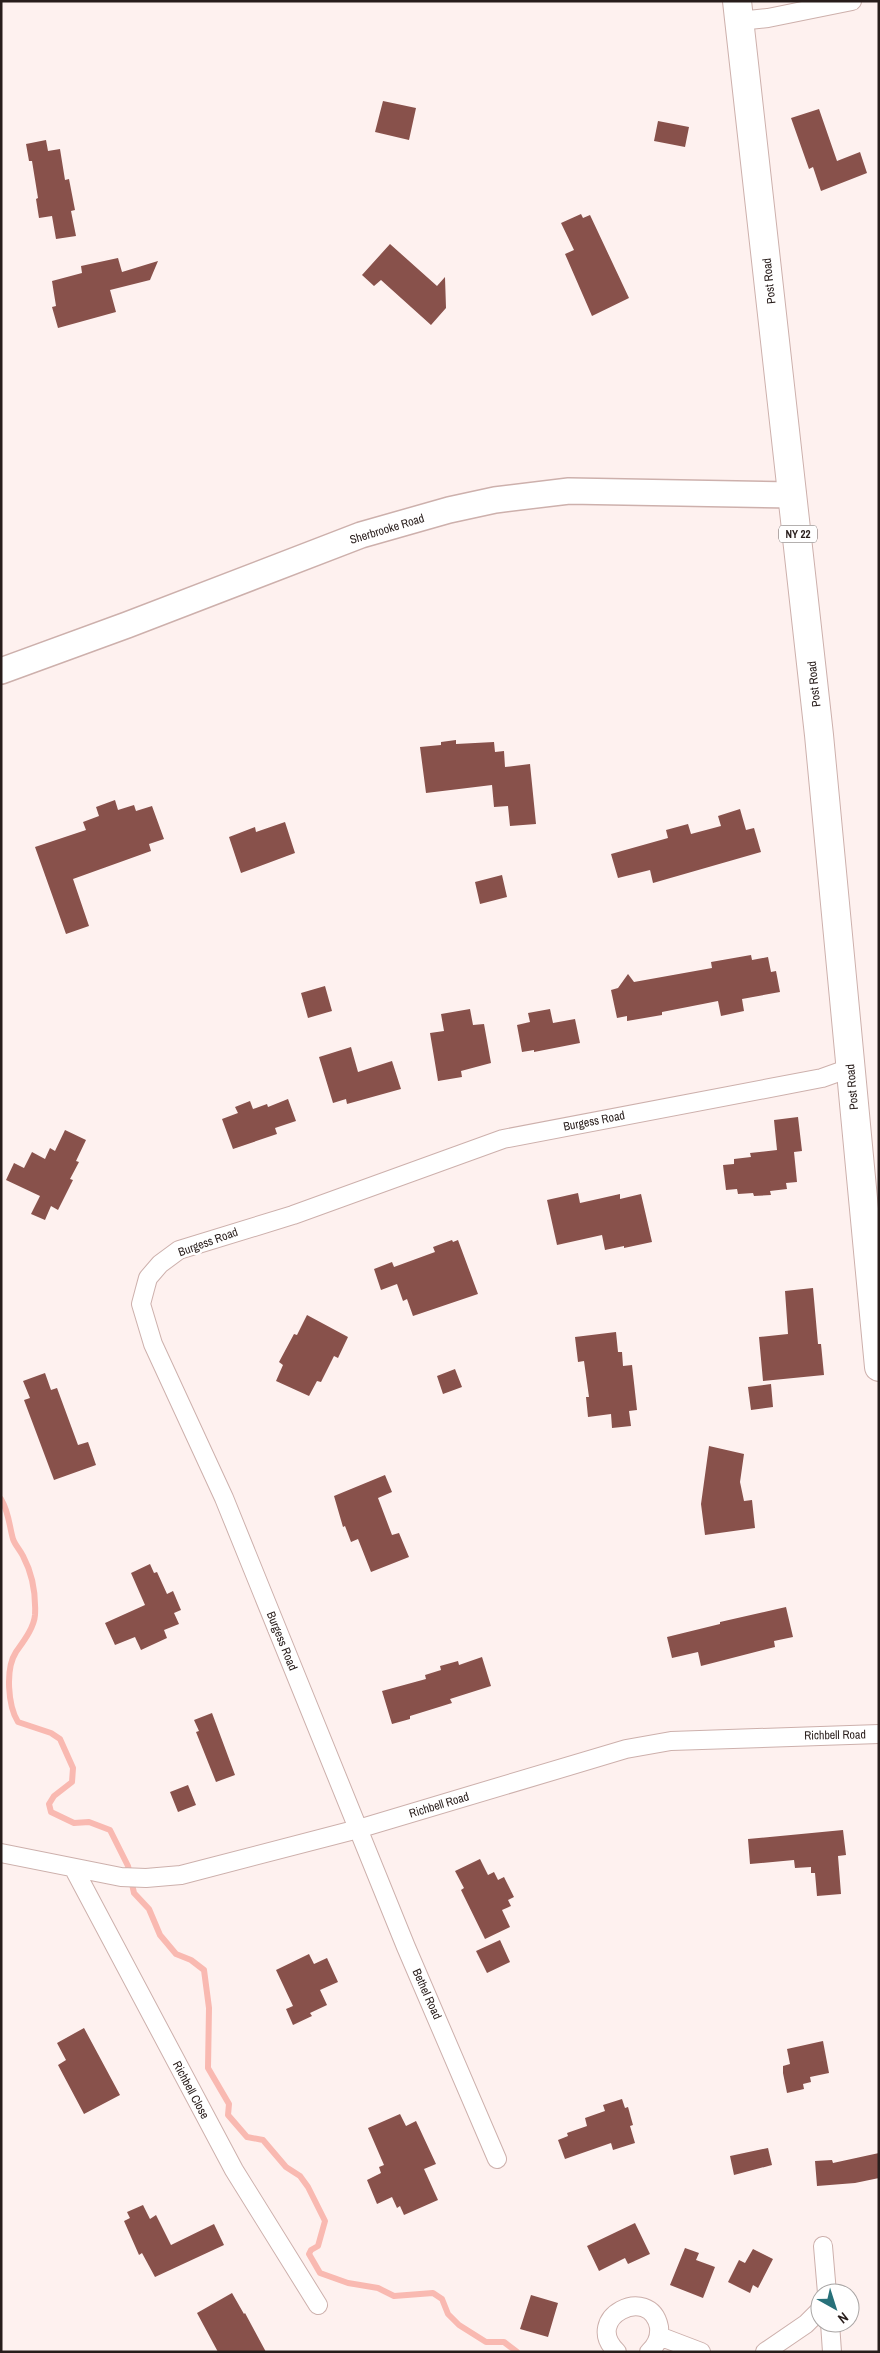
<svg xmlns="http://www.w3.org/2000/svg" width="880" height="2353" font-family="'Archivo Narrow',sans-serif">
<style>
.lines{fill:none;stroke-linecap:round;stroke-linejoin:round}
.stream{stroke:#f9b9b1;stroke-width:6}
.building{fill:#88514b}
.street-casing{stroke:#cdb0ac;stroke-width:20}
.secondary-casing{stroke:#cdb0ac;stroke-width:28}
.primary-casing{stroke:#cdb0ac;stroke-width:30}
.street{stroke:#fff;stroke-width:18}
.secondary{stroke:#fff;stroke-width:25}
.primary{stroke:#fff;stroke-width:28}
.labels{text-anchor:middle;stroke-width:5;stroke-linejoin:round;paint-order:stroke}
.shield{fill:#fff;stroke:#68615f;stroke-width:1}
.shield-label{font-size:11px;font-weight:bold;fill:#281d1b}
.street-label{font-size:12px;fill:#281d1b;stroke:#fff}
</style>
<rect width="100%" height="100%" fill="#fef1ef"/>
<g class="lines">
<path class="stream" d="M1,1499c8,13 8,26 12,40 2,6 7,11 10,17 9,17 13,39 12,59 -1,13 -12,27 -19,37 -11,17 -8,54 2,70l33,11 9,6 13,29 -1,14 -18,14 -5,8 2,8 23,11 15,-1 21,8 18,36 6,27 15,16 11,26 16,19 15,6 13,10 5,38 -1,60 21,36 -1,11 19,22 16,3 23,27 14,9 8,11 17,34 -7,25 -7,4 -2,4 11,19 28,10 30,5 16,8 39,-3 9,6 6,15 11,11 27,17h18l13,10"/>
</g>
<path class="building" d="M383,101l33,7 -7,32 -34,-8z
M819,109l18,52 23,-9 7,21 -46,18 -8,-24 -4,2 -18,-51z
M658,121l31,6 -4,20 -31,-6z
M46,140l2,11 12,-2 5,31 4,-1 6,31 -4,1 5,25 -20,3 -4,-23 -13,2 -3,-19 2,-1 -6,-37h-3l-3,-17z
M581,214l2,4 7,-3 39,83 -37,18 -27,-62 9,-4 -13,-27z
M390,244l47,42 8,-9 1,31 -15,17 -50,-45 -7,6 -12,-11z
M118,258l4,14 36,-11 -8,19 -40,10 6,22 -58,16 -6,-21 4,-1 -4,-25 30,-8 -1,-7z
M456,740v4l38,-2 1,10 9,-1 1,16 25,-3 6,60 -26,2 -2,-20 -14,1 -2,-22 -66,8 -6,-46 21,-2v-3z
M115,800l3,10 16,-5 2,6 16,-5 12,33 -15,5 2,7 -78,28 16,47 -23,8 -31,-87 51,-17 -3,-8 16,-6 -3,-9z
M740,809l6,21 8,-2 7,24 -108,31 -3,-13 -32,8 -7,-24 57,-16 -2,-8 22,-6 3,10 30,-8 -3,-10z
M285,822l10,31 -54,20 -12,-36 26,-10 1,5z
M502,875l5,22 -27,7 -5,-22z
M751,955l1,5 16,-3 3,15 5,-1 4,21 -38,7 2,12 -23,5 -3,-15 -56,11v3l-35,6v-5l-10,2 -6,-28 7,-2 10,-14 6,8 78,-14 -1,-6z
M325,986l7,25 -24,7 -7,-25z
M470,1009l3,16 11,-1 7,39 -30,8 1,6 -24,4 -8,-48 14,-2 -3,-17z
M550,1009l3,14 22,-4 5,24 -46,9v-2l-12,2 -5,-27 13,-3 -2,-9z
M351,1047l7,25 34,-11 9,28 -54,15 -1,-5 -13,4 -14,-46z
M288,1099l8,22 -21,7 2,6 -44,15 -11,-30 16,-6 -3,-6 15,-6 3,8 14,-5 1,3z
M798,1117l4,34 -8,1 3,30 -11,1 1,6 -17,2 1,4 -17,1 -1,-3 -15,1 -1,-5 -11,1 -3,-25 11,-1v-5l17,-2 -1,-4 27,-3 -3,-30z
M65,1130l21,10 -10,21 3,1 -9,17 3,1 -15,30 -7,-4 -6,14 -14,-6 9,-18 -34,-16 8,-17 10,5 8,-16 13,7 5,-11 5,3z
M578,1193l2,10 40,-9v5l21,-5 11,48 -28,6v-2l-19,4 -3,-15 -45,10 -10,-45z
M452,1240l1,2 5,-2 20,54 -65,22 -6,-17 -4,2 -6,-17 -16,6 -7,-21 18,-7 2,5 41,-15 -2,-5z
M813,1288l5,56h3l3,31 -61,6 -4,-44 29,-3 -3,-43z
M307,1315l41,22 -10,21 -4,-2 -13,26 -4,-1 -8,15 -33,-15 7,-16 -4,-3 15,-28 3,1z
M616,1332l2,20h4l1,14 9,-1 5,45 -8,1 2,15 -19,2 -1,-14 -23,3 -2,-20h3l-5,-36 -6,1 -3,-25z
M455,1369l7,18 -19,7 -6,-18z
M45,1373l6,17 6,-2 21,57 10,-3 8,23 -42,15 -30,-80 6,-2 -7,-17z
M771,1384l2,23 -22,3 -3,-23z
M709,1446l35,8 -4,28 4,19 8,-1 3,28 -50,7 -4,-31z
M385,1475l7,17 -14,6 14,37 7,-2 10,24 -38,15 -13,-33 -7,3 -6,-16 -2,1 -9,-31z
M150,1564l4,9 3,-1 10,22 6,-3 8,19 -7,3 5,11 -15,6 3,8 -26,12 -6,-13 -20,8 -10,-22 40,-18 -14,-32z
M786,1607l7,30 -19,4 1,6 -74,19 -3,-14 -26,6 -5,-21 53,-13v-2z
M482,1657l9,29 -41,13 2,4 -42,13v3l-18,5 -10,-33 44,-12 -1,-4 16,-5 -1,-4 18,-5 1,4z
M212,1713l23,62 -19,7 -20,-50 3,-1 -5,-11z
M188,1785l8,20 -18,7 -8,-20z
M843,1830l3,25 -8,1 3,38 -24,2 -2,-23h-4v-6l-16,1 -1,-8 -44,4 -2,-25z
M480,1859l8,16 6,-3 4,8 6,-3 10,20 -6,3 3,6 -9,4 8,17 -25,12 -24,-49 3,-2 -9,-17z
M500,1940l10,22 -23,11 -11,-22z
M309,1954l5,10 13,-6 11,24 -18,8 7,15 -17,8 2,3 -19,9 -7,-16 7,-3 -17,-36z
M84,2028l36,67 -36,19 -26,-49 8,-5 -9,-17z
M823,2041l6,32 -19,4 1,5 -8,2 1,5 -17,4 -4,-20v-7l7,-2 -3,-15z
M622,2099l3,9 3,-1 5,18 -3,1 5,17 -22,7 -2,-7 -46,16 -7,-19 10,-4 -1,-3 20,-7 -2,-8 20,-7 -2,-6z
M400,2114l6,12 10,-5 20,43 -12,5 14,31 -34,15 -4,-9 -3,2 -5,-11 -15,7 -10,-24 14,-7 -2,-6 5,-2 -16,-37z
M768,2148l4,17 -38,10 -4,-19z
M879,2153v25l-24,5 -38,3 -2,-25 17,-1 1,3z
M143,2205l7,14 6,-4 15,30 43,-21 10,21 -69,32 -13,-24 -3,2 -15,-34 6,-3 -3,-6z
M635,2223l15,31 -22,10 -3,-6 -26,13 -12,-25z
M685,2248l14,5 -3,7 19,7 -12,31 -33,-13z
M753,2249l20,10 -15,29 -5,-3 -3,8 -22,-11 11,-22 6,3z
M232,2293l12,21 1,-1 21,39h-48l-21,-39z
M531,2295l27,8 -10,34 -28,-8z"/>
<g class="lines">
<defs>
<path id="street" d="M739,21l29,-3 84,-17
M1,1853l120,24 25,1 35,-3 177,-46 268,-80 45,-8 208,-7
M74,1869l160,301 84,135
M497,2159l-91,-212 -182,-449 -71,-154 -12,-40 4,-15 3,-11 12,-14 19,-14 114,-35 210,-76 319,-61 28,-10
M823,2246l4,47
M830,2323l2,29
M659,2336l42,16
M617,2352c-36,-34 33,-69 42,-25 1,10 -3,19 -10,25
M765,2352l41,-28 14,-14"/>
<path id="secondary" d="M1,671l126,-46 234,-90 88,-25 46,-10 74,-9 224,4"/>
<path id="primary" d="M737,1l82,734 60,632"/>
</defs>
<use href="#street" class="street-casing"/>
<use href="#secondary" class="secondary-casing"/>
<use href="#primary" class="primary-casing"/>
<use href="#street" class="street"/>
<use href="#secondary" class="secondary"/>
<use href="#primary" class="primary"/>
</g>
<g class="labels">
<rect class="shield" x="779" y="525.5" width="38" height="17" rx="4"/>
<g class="shield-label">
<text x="798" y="538">NY 22</text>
</g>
<g class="street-label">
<text transform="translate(769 281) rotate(-96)" y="4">Post Road</text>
<text transform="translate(387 529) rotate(-17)" y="4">Sherbrooke Road</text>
<text transform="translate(814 684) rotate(-96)" y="4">Post Road</text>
<text transform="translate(852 1087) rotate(-95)" y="4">Post Road</text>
<text transform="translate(594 1121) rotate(-11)" y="4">Burgess Road</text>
<text transform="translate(208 1242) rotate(-20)" y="4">Burgess Road</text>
<text transform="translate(282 1641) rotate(68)" y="4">Burgess Road</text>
<text transform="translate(835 1735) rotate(-1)" y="4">Richbell Road</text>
<text transform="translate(439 1805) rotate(-17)" y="4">Richbell Road</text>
<text transform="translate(427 1994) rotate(66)" y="4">Bethel Road</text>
<text transform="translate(191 2090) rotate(62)" y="4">Richbell Close</text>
</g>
</g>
<rect width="880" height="2353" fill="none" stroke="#281d1b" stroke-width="5"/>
<g transform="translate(835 2308) rotate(141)"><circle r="24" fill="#ffffff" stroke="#a9a5a4"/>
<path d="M0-4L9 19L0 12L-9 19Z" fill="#28717a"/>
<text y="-8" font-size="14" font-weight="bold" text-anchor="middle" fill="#281d1b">N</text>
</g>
</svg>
